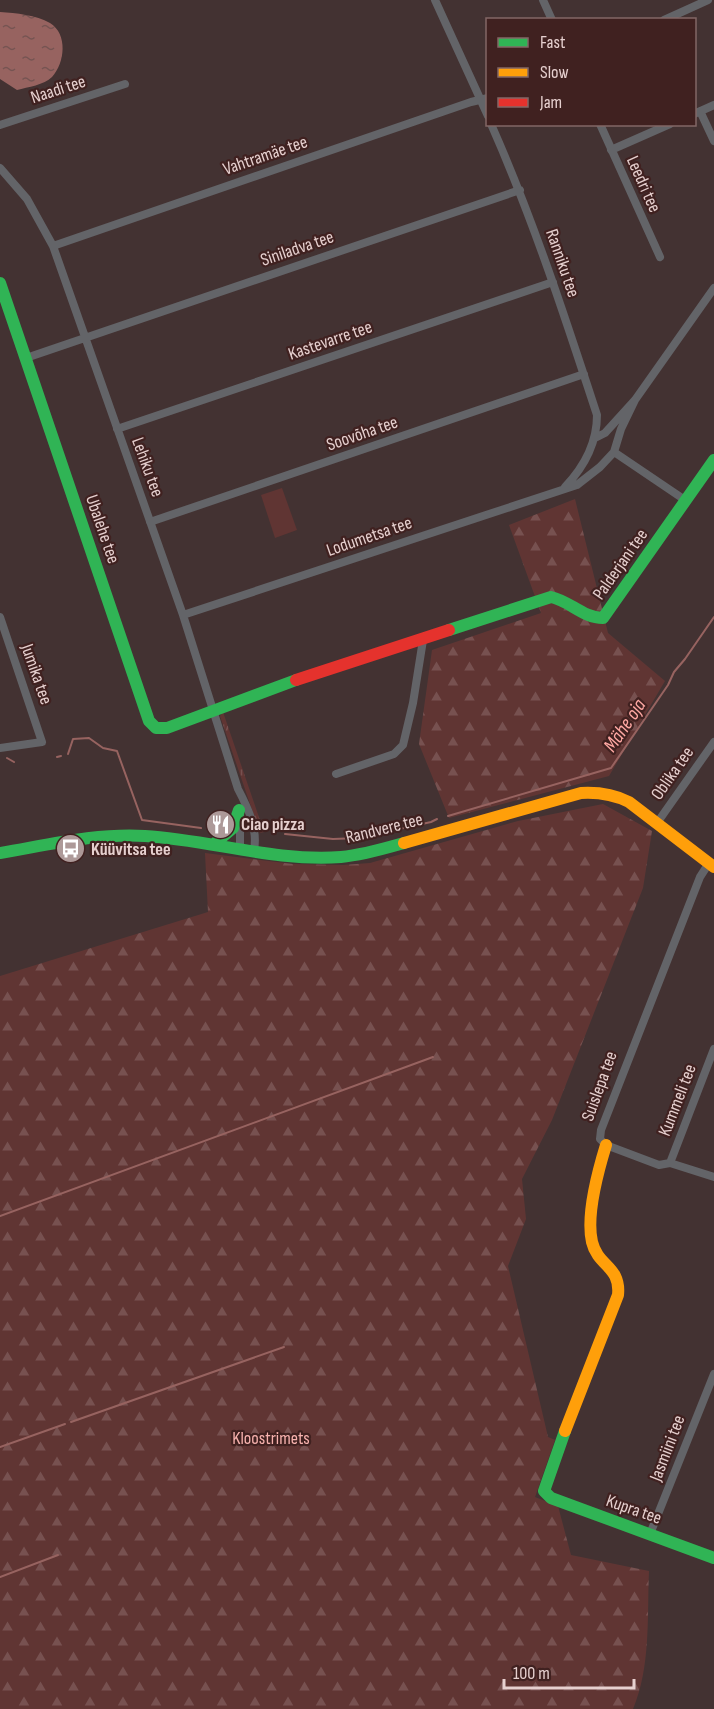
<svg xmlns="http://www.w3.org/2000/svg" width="714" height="1709" font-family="'Sofia Sans Condensed',sans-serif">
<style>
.grass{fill:url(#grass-tufts)}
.forest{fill:url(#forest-firs)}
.garden{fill:#603533}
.water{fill:url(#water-ripples)}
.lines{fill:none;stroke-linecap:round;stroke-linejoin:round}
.stream{stroke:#976360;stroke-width:2}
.street{stroke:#636468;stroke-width:8}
.fast{stroke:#30b455;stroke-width:12}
.slow{stroke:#ff9f0a;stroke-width:12}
.jam{stroke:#e5322d;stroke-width:12}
.labels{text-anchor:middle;stroke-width:4.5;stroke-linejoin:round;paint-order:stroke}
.street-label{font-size:18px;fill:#e6d0cf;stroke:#402120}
.poi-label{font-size:18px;font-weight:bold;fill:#e6d0cf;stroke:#402120;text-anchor:start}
.park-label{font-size:18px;fill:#f7b2ae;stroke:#402120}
.water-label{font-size:20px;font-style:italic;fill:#fea8a3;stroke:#402120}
</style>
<defs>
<pattern id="grass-tufts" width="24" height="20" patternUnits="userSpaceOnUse" patternTransform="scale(1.5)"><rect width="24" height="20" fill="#603533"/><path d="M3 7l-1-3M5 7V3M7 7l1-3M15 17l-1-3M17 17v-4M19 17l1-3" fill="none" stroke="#775150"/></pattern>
<pattern id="forest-firs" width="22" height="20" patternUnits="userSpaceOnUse" patternTransform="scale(1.5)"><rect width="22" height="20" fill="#603533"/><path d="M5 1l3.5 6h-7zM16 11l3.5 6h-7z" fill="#775150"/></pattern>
<pattern id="water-ripples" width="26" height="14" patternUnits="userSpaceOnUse" patternTransform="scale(1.5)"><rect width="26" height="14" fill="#976360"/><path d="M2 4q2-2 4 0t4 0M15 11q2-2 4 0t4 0" fill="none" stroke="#765452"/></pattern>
</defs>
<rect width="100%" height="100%" fill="#433232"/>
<path class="grass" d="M223,712l41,120 -4,1 -40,-117z"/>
<path class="forest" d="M575,499l33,134 57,48 -56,95 -160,42 -30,-74 13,-94 109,-37 -32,-88z
M603,804l49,27 -9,57 -91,232 -30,59 4,40 -18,47 40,171 7,3 -20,57 23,9 13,49 78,16c-2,45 2,96 -16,138h-633v-733l208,-64 -3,-59 88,11 50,1 27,-2 148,-42z"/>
<path class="garden" d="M282,488l15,42 -22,8 -14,-43z"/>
<path class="water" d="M0,12c16,1 36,3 50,11 18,11 15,40 2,54 -8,8 -24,10 -35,13l-17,-11z"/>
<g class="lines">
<path class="stream" d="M68,754l5,-15 16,-1 14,10 14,3 25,69 59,8
M57,757l4,-1
M7,758l7,4
M448,816l163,-48 57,-83 6,-13 11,-13 29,-42
M285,834l48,5 26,-1 72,-16 6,-3
M0,1216l433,-159
M71,1422l213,-75
M0,1447l65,-23
M0,1577l58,-22"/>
<path class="street" d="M435,0l53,116
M543,0l9,20
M664,20l44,-20
M700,111l14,30
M694,114l20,-9
M491,124c42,95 74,193 106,291 0,29 -13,52 -32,72
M600,124l60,133
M0,125l125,-41
M611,150l59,-26
M0,168l27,31 26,47 130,369 55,174c10,19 20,40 16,61
M53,246l418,-144 17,-4
M26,358l494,-168
M117,429l436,-147
M595,438l10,-5 30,-33 79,-112
M614,452l71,48
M150,522l434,-148
M183,615l394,-130 23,-18 14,-15 7,-23 14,-29
M0,617l42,125 -42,6
M336,774l58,-20 9,-9 10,-42 10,-63
M240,814v34
M657,823l57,-81
M709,863l-9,14 -99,253 -1,9 6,6 53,20 11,-2 44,14
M670,1163l44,-114
M650,1534l64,-160"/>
<path class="fast" d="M0,283l149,438 7,7h11l129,-48
M449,630l102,-33c19,4 32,21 52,21l111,-158
M214,844l19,-16 6,-18
M0,853c48,-8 96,-20 145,-17 66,4 130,26 196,21 22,-2 42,-8 63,-14
M565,1431l-21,60 7,7 163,60"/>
<path class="slow" d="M404,843l177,-50c17,-1 32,1 48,9l85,65
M565,1431l53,-136c3,-29 -20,-28 -26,-53 -6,-26 6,-71 14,-97"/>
<path class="jam" d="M296,680l153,-50"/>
</g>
<defs>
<symbol id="restaurant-disc" viewBox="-11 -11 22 22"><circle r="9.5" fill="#ad9998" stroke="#402120"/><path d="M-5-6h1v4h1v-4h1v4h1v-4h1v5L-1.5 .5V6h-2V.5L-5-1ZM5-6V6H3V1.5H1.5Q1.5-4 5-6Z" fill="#fff"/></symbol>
<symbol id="bus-disc" viewBox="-11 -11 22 22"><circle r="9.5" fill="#ad9998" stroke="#402120"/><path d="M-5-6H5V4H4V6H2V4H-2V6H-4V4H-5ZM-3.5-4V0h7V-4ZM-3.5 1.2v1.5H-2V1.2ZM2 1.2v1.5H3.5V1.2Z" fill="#fff"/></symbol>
</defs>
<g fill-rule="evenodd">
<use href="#restaurant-disc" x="204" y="808" width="33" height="33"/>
<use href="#bus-disc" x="54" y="832" width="33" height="33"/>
</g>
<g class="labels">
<g class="street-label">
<text transform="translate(58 89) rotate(-18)" y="6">Naadi tee</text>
<text transform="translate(265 155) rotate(-19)" y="6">Vahtramäe tee</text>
<text transform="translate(644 184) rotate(66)" y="6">Leedri tee</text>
<text transform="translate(297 248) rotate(-19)" y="6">Siniladva tee</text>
<text transform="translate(563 263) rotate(71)" y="6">Ranniku tee</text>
<text transform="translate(330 340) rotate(-19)" y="6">Kastevarre tee</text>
<text transform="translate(362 433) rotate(-19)" y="6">Soovõha tee</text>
<text transform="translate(148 467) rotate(70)" y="6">Lehiku tee</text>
<text transform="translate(103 529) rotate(71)" y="6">Ubalehe tee</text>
<text transform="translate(369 536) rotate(-19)" y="6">Lodumetsa tee</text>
<text transform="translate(620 564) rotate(-55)" y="6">Palderjani tee</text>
<text transform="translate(37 674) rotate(71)" y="6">Jumika tee</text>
<text transform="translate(672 773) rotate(-55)" y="6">Oblika tee</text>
<text transform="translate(384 828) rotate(-14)" y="6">Randvere tee</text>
<text transform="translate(599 1086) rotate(-70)" y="6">Suislepa tee</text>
<text transform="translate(677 1100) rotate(-69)" y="6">Kummeli tee</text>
<text transform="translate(667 1448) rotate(-69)" y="6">Jasmiini tee</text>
<text transform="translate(634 1509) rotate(19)" y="6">Kupra tee</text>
</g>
<g class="poi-label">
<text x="241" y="830">Ciao pizza</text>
<text x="91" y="855">Küüvitsa tee</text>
</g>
<g class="park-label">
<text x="271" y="1444">Kloostrimets</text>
</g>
<g class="water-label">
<text transform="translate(624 725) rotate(-56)" y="7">Mähe oja</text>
</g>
</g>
<rect x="486" y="18" width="210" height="108" fill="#402120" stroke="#826766" stroke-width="1.5"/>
<rect x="498" y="38" width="30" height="9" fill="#30b455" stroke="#826766" stroke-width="1.5"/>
<text x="540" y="48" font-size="18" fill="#e6d0cf">Fast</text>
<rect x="498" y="68" width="30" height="9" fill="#ff9f0a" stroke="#826766" stroke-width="1.5"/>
<text x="540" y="78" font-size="18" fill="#e6d0cf">Slow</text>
<rect x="498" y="98" width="30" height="9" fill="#e5322d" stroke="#826766" stroke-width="1.5"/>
<text x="540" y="108" font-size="18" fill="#e6d0cf">Jam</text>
<path d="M504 1679v9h130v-9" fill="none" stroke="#e6d0cf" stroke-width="3"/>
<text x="513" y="1679" font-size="18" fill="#e6d0cf" stroke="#402120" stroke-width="4.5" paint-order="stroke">100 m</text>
</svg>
